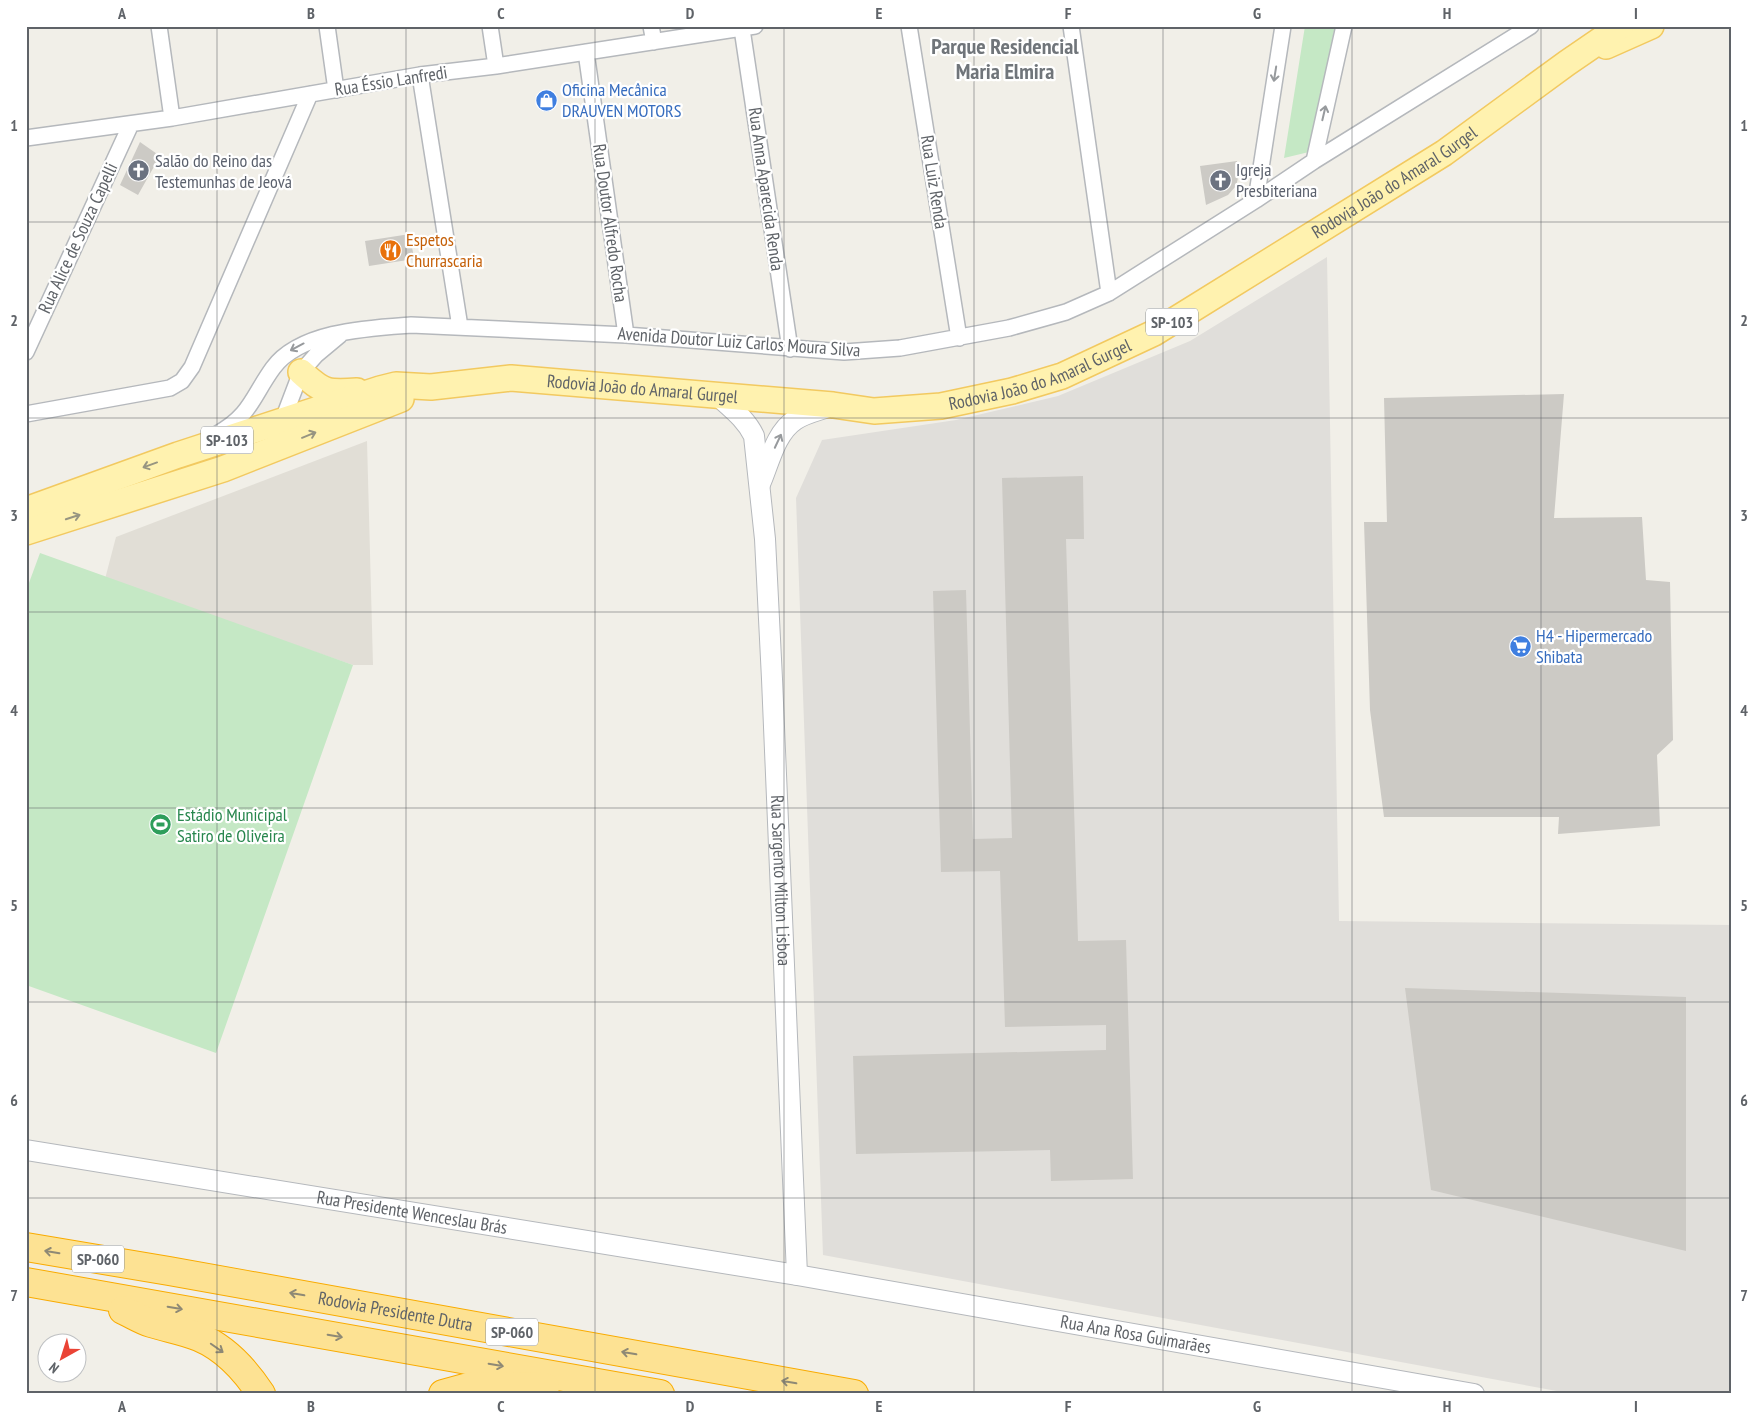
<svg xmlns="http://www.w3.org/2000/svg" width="1758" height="1420" font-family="'PT Sans Narrow',sans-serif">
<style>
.industrial{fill:#e0deda}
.education{fill:#e1ded6}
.green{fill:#c5e8c5}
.building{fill:#cccac5}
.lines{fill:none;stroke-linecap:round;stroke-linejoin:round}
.minor-casing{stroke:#b5b8bc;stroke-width:18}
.tertiary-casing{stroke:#b5b8bc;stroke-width:22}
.primary-casing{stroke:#f2c960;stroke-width:28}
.motorway-casing{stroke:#f9ab00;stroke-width:30}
.minor{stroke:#fff;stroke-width:15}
.tertiary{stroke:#fff;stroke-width:20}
.primary{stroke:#fff2af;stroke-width:25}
.motorway{stroke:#fde293;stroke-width:28}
.oneway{stroke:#979a9d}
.oneway2{stroke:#979581}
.oneway3{stroke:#8e8975}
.grid{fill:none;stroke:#5f6368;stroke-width:1;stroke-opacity:0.55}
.labels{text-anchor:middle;stroke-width:4.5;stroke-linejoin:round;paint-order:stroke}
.shield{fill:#fff;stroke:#8f9295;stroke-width:1}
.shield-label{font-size:16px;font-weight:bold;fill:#5f6368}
.street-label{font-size:18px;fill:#5f6368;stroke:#fff}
.shop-label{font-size:18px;fill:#366cbe;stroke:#fff;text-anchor:start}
.worship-label{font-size:18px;fill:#5b616d;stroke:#fff;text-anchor:start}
.food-label{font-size:18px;fill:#c56008;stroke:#fff;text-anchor:start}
.leisure-label{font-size:18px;fill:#27864d;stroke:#fff;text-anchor:start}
.district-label{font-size:22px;font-weight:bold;fill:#70757a;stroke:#fff}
.neatline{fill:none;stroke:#5f6368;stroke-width:2}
.grid-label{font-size:16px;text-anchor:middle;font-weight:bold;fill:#5f6368}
</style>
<rect width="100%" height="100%" fill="#f1efe8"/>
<path class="industrial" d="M1327,257l12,664 393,4v469h-159l-750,-139 -27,-757 26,-58 134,-20 102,-24 132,-55z"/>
<path class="education" d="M367,441l6,224h-20l-248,-86 11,-42z"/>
<path class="green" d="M1305,26h30l-26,126 -25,6z
M40,553l313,112 -137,388 -190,-68v-394z"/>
<path class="building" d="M140,142l20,14 -22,39 -18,-10z
M1237,161l2,13 -3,12 -8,9 -22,10 -6,-39z
M410,234l4,25 -45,7 -4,-25z
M1564,394l-10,124 88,-1 4,63 24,2 3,158 -16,15 3,71 -102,8 1,-17h-175l-14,-107 -6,-188h23l-3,-124z
M1083,476l1,63h-18l12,402 48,-1 7,239 -82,2 -1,-31 -194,4 -3,-98 253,-6v-25l-101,2 -5,-156 -59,1 -8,-281 33,-1 7,249 39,-1 -10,-360z
M1405,988l281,9v254l-255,-61z"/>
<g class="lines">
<defs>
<path id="minor" d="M159,26l13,92
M327,26l9,64
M490,26l6,40
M651,26l3,16
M909,26l50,312
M1071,26l38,267
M742,29l48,320
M586,52l40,283
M420,75l40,252
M26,138l146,-20 248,-43 76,-9 259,-40
M1314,161l30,-135
M1256,200l27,-174
M26,352l105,-228
M26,414l144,-26 12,-7 10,-14 118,-273
M282,422l19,-50 15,-17 24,-20
M217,434c34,-19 35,-37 56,-66 27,-37 96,-40 138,-43l215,10 218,17 56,-4 109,-20 57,-16 43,-19 147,-93 58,-39 217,-135"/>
<g id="tertiary">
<path id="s1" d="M717,395c14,13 29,24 37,41l11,103 7,140 25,596"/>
<path d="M760,484c9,-20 15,-51 35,-64 10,-7 25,-10 36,-14"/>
<path id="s2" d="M26,1150l771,125 677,119"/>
</g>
<g id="primary">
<path d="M1606,46l45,-20"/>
<path d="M301,372c23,21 26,21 56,19"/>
<path id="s3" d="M26,510l152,-55 202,-66 16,-4 35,2 80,-9 322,27 41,6 67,-5 71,-15 50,-15 92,-43 290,-180 123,-90 54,-37"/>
<path d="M26,532l197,-63 178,-70"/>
</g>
<g id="motorway">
<path id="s4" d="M26,1247l143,24 685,123"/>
<path d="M26,1282l634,112"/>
<path d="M123,1310c9,4 18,10 28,13 16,5 33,8 48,14 26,11 47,34 62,57"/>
<path d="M443,1394l29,-8 73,1"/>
</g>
</defs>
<use href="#minor" class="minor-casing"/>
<use href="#tertiary" class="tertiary-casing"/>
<use href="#primary" class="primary-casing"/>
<use href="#motorway" class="motorway-casing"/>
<use href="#minor" class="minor"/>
<use href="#tertiary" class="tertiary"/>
<use href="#primary" class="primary"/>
<use href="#motorway" class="motorway"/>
</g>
<defs><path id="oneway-shaft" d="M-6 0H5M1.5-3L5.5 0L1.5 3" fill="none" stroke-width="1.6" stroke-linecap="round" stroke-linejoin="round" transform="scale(1.25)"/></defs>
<g class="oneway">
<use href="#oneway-shaft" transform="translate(1275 74) rotate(99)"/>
<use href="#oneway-shaft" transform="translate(1324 113) rotate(-77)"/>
<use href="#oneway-shaft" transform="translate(297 347) rotate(152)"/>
<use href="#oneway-shaft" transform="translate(778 441) rotate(-65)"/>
</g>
<g class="oneway2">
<use href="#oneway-shaft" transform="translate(309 435) rotate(-22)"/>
<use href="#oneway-shaft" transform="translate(150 465) rotate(160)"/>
<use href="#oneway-shaft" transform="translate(73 517) rotate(-18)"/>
</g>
<g class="oneway3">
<use href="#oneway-shaft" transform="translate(52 1252) rotate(-171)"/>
<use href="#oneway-shaft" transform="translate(297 1294) rotate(-170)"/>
<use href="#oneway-shaft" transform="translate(175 1308) rotate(10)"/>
<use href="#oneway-shaft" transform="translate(335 1336) rotate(10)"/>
<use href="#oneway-shaft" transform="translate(217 1348) rotate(35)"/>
<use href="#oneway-shaft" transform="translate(629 1353) rotate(-170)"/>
<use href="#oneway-shaft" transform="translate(496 1365) rotate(10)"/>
<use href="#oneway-shaft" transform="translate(789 1382) rotate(-170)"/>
</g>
<path class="grid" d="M217,26v1368M406,26v1368M595,26v1368M784,26v1368M974,26v1368M1163,26v1368M1352,26v1368M1541,26v1368M26,222h1706M26,418h1706M26,612h1706M26,808h1706M26,1002h1706M26,1198h1706"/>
<defs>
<symbol id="shop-disc" viewBox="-11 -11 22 22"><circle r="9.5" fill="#3f7fe0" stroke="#fff"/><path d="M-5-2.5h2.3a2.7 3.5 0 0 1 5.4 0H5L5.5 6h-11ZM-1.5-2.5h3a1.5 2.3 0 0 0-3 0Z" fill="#fff"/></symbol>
<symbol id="church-disc" viewBox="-11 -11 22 22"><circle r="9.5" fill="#6b7280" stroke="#fff"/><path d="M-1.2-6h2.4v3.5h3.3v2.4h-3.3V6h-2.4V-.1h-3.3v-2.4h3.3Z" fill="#fff"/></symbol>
<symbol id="restaurant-disc" viewBox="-11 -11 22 22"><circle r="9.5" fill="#e8710a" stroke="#fff"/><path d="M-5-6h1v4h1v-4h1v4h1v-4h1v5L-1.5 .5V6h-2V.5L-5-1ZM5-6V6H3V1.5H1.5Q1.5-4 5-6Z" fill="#fff"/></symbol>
<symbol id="supermarket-disc" viewBox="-11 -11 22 22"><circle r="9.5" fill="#3f7fe0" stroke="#fff"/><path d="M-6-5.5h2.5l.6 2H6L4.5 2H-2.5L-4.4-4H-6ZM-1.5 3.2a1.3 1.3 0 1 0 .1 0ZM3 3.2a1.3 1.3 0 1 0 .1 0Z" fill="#fff"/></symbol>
<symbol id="stadium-disc" viewBox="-11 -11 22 22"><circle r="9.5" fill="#2e9e5b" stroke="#fff"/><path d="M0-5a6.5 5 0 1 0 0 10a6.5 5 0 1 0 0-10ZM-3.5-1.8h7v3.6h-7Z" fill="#fff"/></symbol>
</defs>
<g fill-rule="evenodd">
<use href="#shop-disc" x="534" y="88" width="25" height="25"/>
<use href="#church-disc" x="126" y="158" width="25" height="25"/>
<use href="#church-disc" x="1208" y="168" width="25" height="25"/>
<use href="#restaurant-disc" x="378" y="238" width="25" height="25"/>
<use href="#supermarket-disc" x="1508" y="634" width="25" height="25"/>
<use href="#stadium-disc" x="148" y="812" width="25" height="25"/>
</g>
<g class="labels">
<g class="shield">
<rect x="1146" y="308.5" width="52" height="27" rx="4"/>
<rect x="201" y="426.5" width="52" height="27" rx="4"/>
<rect x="72" y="1245.5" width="52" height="27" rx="4"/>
<rect x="486" y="1318.5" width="52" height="27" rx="4"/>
</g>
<g class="shield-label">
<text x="1172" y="328">SP-103</text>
<text x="227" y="446">SP-103</text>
<text x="98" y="1265">SP-060</text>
<text x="512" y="1338">SP-060</text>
</g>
<g class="street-label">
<text transform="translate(391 81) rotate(-9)" y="6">Rua Éssio Lanfredi</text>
<text transform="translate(934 182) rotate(81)" y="6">Rua Luiz Renda</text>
<text dy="6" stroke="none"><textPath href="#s3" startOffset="1448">Rodovia João do Amaral Gurgel</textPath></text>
<text transform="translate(766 189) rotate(82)" y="6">Rua Anna Aparecida Renda</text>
<text transform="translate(610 223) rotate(82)" y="6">Rua Doutor Alfredo Rocha</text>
<text transform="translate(78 238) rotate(-65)" y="6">Rua Alice de Souza Capelli</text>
<text transform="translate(739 342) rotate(4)" y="6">Avenida Doutor Luiz Carlos Moura Silva</text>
<text dy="6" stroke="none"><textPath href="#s3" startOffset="1042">Rodovia João do Amaral Gurgel</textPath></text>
<text dy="6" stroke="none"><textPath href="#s3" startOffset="638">Rodovia João do Amaral Gurgel</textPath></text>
<text dy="6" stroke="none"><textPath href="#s1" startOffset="501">Rua Sargento Milton Lisboa</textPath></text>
<text dy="6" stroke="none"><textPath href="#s2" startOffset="391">Rua Presidente Wenceslau Brás</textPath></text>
<text dy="6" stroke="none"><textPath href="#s4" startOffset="375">Rodovia Presidente Dutra</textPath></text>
<text dy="6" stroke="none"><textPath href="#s2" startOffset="1125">Rua Ana Rosa Guimarães</textPath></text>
</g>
<g class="shop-label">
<text x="562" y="96">Oficina Mecânica<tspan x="562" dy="21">DRAUVEN MOTORS</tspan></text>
<text x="1536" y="642">H4 - Hipermercado<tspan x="1536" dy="21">Shibata</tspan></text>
</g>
<g class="worship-label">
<text x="155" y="167">Salão do Reino das<tspan x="155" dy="21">Testemunhas de Jeová</tspan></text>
<text x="1236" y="176">Igreja<tspan x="1236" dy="21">Presbiteriana</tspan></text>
</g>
<g class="food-label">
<text x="406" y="246">Espetos<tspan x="406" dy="21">Churrascaria</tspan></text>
</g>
<g class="leisure-label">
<text x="177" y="821">Estádio Municipal<tspan x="177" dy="21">Satiro de Oliveira</tspan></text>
</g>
<g class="district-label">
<text x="1005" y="54">Parque Residencial<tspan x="1005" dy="25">Maria Elmira</tspan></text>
</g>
</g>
<rect width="1758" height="1420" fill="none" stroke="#ffffff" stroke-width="55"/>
<g transform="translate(62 1358) rotate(219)"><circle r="24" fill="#ffffff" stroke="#bfc1c3"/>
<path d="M0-4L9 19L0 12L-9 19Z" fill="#ea4335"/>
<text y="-8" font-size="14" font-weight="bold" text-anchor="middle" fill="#5f6368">N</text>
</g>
<rect x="28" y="28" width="1702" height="1364" class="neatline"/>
<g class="grid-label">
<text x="122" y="19">A</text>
<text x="311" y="19">B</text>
<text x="501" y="19">C</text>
<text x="690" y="19">D</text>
<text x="879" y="19">E</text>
<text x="1068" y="19">F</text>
<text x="1257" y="19">G</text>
<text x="1447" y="19">H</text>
<text x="1636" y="19">I</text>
<text x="14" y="131">1</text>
<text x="1744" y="131">1</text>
<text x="14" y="326">2</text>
<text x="1744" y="326">2</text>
<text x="14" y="521">3</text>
<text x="1744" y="521">3</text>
<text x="14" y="716">4</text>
<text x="1744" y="716">4</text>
<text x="14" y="911">5</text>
<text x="1744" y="911">5</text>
<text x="14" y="1106">6</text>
<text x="1744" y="1106">6</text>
<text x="14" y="1301">7</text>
<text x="1744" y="1301">7</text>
<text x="122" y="1412">A</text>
<text x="311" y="1412">B</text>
<text x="501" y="1412">C</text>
<text x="690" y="1412">D</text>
<text x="879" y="1412">E</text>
<text x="1068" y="1412">F</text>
<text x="1257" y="1412">G</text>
<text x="1447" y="1412">H</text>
<text x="1636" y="1412">I</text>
</g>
</svg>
